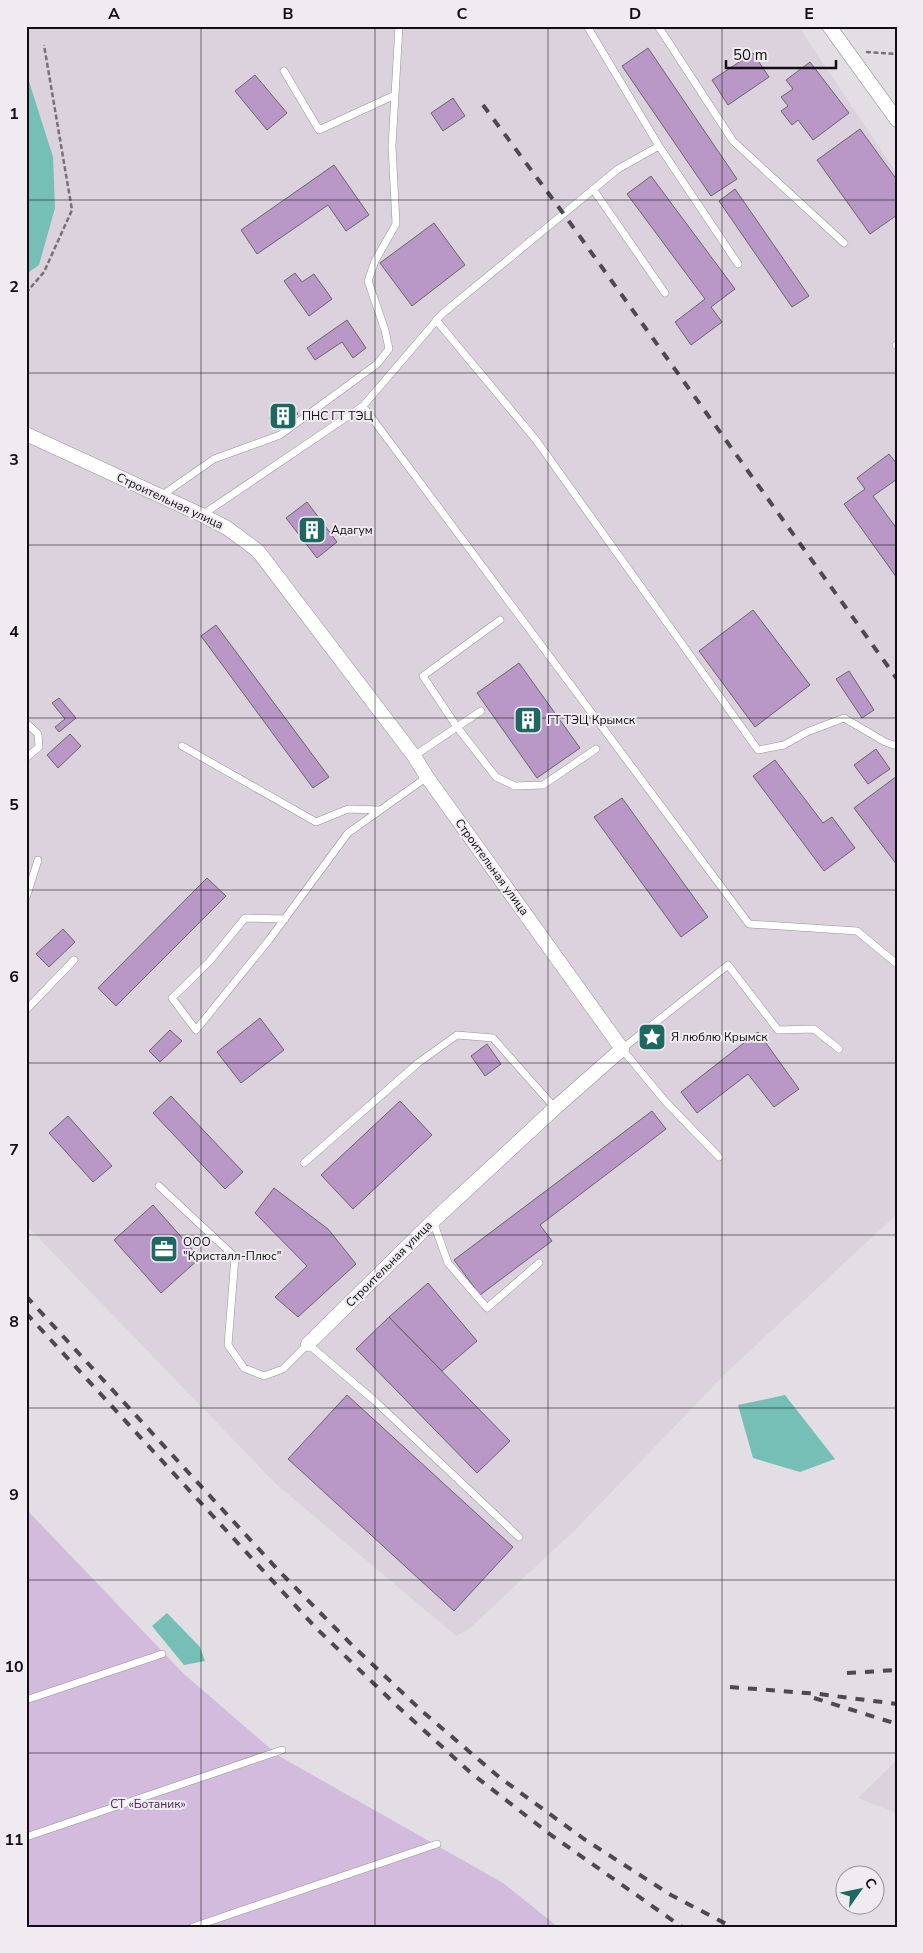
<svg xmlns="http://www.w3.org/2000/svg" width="923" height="1953" font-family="'Nunito Sans',sans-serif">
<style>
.built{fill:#dbd2de}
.green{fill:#d2bbdc}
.water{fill:#75bfb6}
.building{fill:#b998c7;stroke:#68656a}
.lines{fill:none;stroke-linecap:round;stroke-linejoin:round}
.lane-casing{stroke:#969298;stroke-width:8}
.street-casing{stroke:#969298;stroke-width:15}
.path{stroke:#757276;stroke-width:2.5;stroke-dasharray:5 2.5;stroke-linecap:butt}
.lane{stroke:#fff;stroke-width:7}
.street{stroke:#fff;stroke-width:14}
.rail{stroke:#4c4a4d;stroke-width:4;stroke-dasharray:9 9;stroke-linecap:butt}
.grid{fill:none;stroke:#100e10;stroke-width:1;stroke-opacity:0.55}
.labels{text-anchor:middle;stroke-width:4;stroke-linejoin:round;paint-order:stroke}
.poi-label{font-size:12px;fill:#100e10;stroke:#efebf1;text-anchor:start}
.street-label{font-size:12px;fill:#100e10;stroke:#efebf1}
.park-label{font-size:12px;fill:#4d235c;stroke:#efebf1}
.neatline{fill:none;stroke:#100e10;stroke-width:2}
.grid-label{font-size:16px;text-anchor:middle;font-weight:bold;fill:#100e10}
</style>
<rect width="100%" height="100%" fill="#e2dee4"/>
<path class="built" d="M26,26h772l99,148v1040l-171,159 -151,157 -106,99 -13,7 -180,-152 -250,-259z
M897,1760v53l-39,-15z"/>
<path class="green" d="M26,1509l158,165 95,82 224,127 55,44h-532z"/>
<path class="water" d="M26,72l27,85 2,51 -16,57 -13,9z
M785,1395l50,64 -35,13 -47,-14 -15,-53z
M167,1613l33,34 5,14 -21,4 -32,-39z"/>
<path class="building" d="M648,48l89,131 -26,17 -89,-130z
M753,53l16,24 -41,28 -16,-25z
M810,62l39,51 -36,27 -15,-20 -6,5 -11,-14 7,-5 -7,-9 12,-8 -7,-9z
M255,75l32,38 -20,17 -32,-39z
M453,98l12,18 -22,15 -12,-18z
M860,129l37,51v35l-27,19 -53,-74z
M334,165l35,50 -23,16 -18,-26 -71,49 -16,-24z
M651,176l84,113 -24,18 11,15 -31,23 -16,-23 30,-23 -78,-105z
M735,189l74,107 -17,11 -73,-106z
M434,223l31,42 -53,41 -32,-43z
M295,273l7,9 12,-8 18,25 -23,17 -25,-35z
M347,320l19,28 -13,10 -11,-16 -27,18 -8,-12z
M290,403l8,11 -21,15 -8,-11z
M889,454l8,10v15l-24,17 24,33v49l-53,-74 21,-15 -8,-11z
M307,502l30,40 -20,16 -31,-40z
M753,610l57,75 -55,42 -56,-76z
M216,625l113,152 -16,11 -112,-152z
M519,663l61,85 -43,30 -60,-85z
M849,671l25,39 -12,8 -26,-39z
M59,698l17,20 -17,14 -4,-5 10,-8 -13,-16z
M70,734l11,12 -23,22 -11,-13z
M876,749l14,20 -22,15 -14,-19z
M775,760l48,63 9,-6 23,31 -31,23 -71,-95z
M897,776v89l-43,-57z
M622,798l86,119 -27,20 -87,-120z
M207,878l19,18 -110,110 -18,-18z
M63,929l12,13 -26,25 -13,-13z
M260,1018l24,32 -43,33 -24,-31z
M170,1030l12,11 -22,21 -11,-11z
M758,1032l41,57 -25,18 -26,-33 -51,39 -16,-21z
M487,1044l14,20 -16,12 -14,-20z
M171,1096l72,76 -18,17 -72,-76z
M400,1101l32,34 -79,74 -32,-34z
M652,1111l14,18 -126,96 12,16 -72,54 -26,-35z
M68,1116l44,50 -19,16 -44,-49z
M274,1188l54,41 28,35 -58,53 -23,-20 32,-31 -52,-53z
M153,1205l47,53 -39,35 -47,-53z
M428,1283l49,58 -35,30 -53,-54z
M389,1317l121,124 -33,32 -121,-124z
M347,1395l166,152 -59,64 -166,-152z"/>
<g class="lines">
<defs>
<path id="lane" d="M658,26l75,115 111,102
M284,71l35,59 76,-35
M659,146l79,118
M593,189l72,104
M436,320l100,120 222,310 26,-5 23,-13 37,-14 41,24 12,4
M896,345h1
M363,406l79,-92 176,-145 41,-23 -72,-120
M161,496l53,-37 66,-24 97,-71 12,-15 -4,-19 -17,-49 7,-20 21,-37 -4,-78 7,-120
M202,515l161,-109 386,518 108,7 40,33
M481,711l-24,16 -34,-51 77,-56
M26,723l12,11 1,13 -13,11
M182,746l134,76 32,-13 31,1
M414,756l43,-29 39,50 19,9 28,-1 53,-36
M26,898l12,-38
M285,919l-40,-1 -36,44 -37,36 24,32 73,-90 79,-107 79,-56
M26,1010l48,-50
M719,1157l-54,-56 -43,-52 106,-84 50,65 36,-1 25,20
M304,1163l114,-100 39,-28 36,3 62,70
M159,1186l76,71 -7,88 16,23 20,8 19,-7 25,-25 68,58 143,135
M433,1221l15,42 39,45 52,-45
M26,1700l136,-46
M26,1837l256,-87
M193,1927l244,-83"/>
<path id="street" d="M829,26l68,94
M26,434l176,81 25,13 31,23 156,205 13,21 195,272 -67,59 -122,113 -125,123"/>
</defs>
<use href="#lane" class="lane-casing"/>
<use href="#street" class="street-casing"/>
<path class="path" d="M866,52l31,2
M26,293l18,-21 28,-62 -28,-165"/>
<use href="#lane" class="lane"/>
<use href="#street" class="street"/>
<path class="rail" d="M483,105l80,108 334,466
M26,1296l253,275 75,76 69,65 76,65 85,62 87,56 61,32
M26,1313l290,315 79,76 76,69 80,62 131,92
M847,1673l50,-3
M730,1687l89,7 78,10
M814,1698l83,26"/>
</g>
<path class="grid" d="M201,26v1901M375,26v1901M548,26v1901M722,26v1901M26,200h871M26,373h871M26,545h871M26,718h871M26,890h871M26,1063h871M26,1235h871M26,1408h871M26,1580h871M26,1753h871"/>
<defs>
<symbol id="building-square" viewBox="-11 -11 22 22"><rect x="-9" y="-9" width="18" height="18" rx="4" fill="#1e6861" stroke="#efebf1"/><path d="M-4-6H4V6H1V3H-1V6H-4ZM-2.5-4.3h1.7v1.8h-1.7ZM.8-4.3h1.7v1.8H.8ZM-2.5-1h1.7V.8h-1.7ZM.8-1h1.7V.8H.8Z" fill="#fff"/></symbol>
<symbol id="sight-square" viewBox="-11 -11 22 22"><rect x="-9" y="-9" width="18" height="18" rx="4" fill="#1e6861" stroke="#efebf1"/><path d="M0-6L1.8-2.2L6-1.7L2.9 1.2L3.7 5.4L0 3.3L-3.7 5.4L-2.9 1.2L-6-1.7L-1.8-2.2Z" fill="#fff"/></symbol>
<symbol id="office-square" viewBox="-11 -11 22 22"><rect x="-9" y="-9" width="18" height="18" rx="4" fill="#1e6861" stroke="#efebf1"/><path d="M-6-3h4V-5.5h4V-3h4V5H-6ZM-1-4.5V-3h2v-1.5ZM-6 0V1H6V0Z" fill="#fff"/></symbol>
</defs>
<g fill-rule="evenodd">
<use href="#building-square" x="267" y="400" width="32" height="32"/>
<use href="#building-square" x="296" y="514" width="32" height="32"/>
<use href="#building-square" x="512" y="704" width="32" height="32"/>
<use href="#sight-square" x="636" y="1021" width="32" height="32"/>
<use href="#office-square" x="148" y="1233" width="32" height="32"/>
</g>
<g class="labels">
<g class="poi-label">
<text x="302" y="420">ПНС ГТ ТЭЦ</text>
<text x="331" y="534">Адагум</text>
<text x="547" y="724">ГТ ТЭЦ Крымск</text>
<text x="671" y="1041">Я люблю Крымск</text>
<text x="183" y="1246">ООО<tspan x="183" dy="14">"Кристалл-Плюс"</tspan></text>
</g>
<g class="street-label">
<text transform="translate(170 501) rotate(25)" y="4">Строительная улица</text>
<text transform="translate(492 867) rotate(54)" y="4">Строительная улица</text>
<text transform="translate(389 1264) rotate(-45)" y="4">Строительная улица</text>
</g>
<g class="park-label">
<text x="148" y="1808">СТ «Ботаник»</text>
</g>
</g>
<rect width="923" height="1953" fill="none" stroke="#efebf1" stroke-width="55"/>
<g transform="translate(860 1890) rotate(57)"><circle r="24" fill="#efebf1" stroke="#969397"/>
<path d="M0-4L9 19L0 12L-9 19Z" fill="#1e6861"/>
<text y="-8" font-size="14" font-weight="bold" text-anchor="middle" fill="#100e10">С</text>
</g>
<path d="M726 60v8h110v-8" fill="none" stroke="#100e10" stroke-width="2.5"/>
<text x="733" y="60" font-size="15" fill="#100e10" stroke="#efebf1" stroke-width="4" paint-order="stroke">50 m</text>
<rect x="28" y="28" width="868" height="1898" class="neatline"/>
<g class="grid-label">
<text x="114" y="19">A</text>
<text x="288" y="19">B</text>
<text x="462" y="19">C</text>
<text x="635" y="19">D</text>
<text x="809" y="19">E</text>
<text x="14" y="119">1</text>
<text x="14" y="292">2</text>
<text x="14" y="465">3</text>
<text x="14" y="637">4</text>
<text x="14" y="810">5</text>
<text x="14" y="982">6</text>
<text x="14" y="1155">7</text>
<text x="14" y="1327">8</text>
<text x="14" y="1500">9</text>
<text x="14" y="1672">10</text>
<text x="14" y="1845">11</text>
</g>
</svg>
